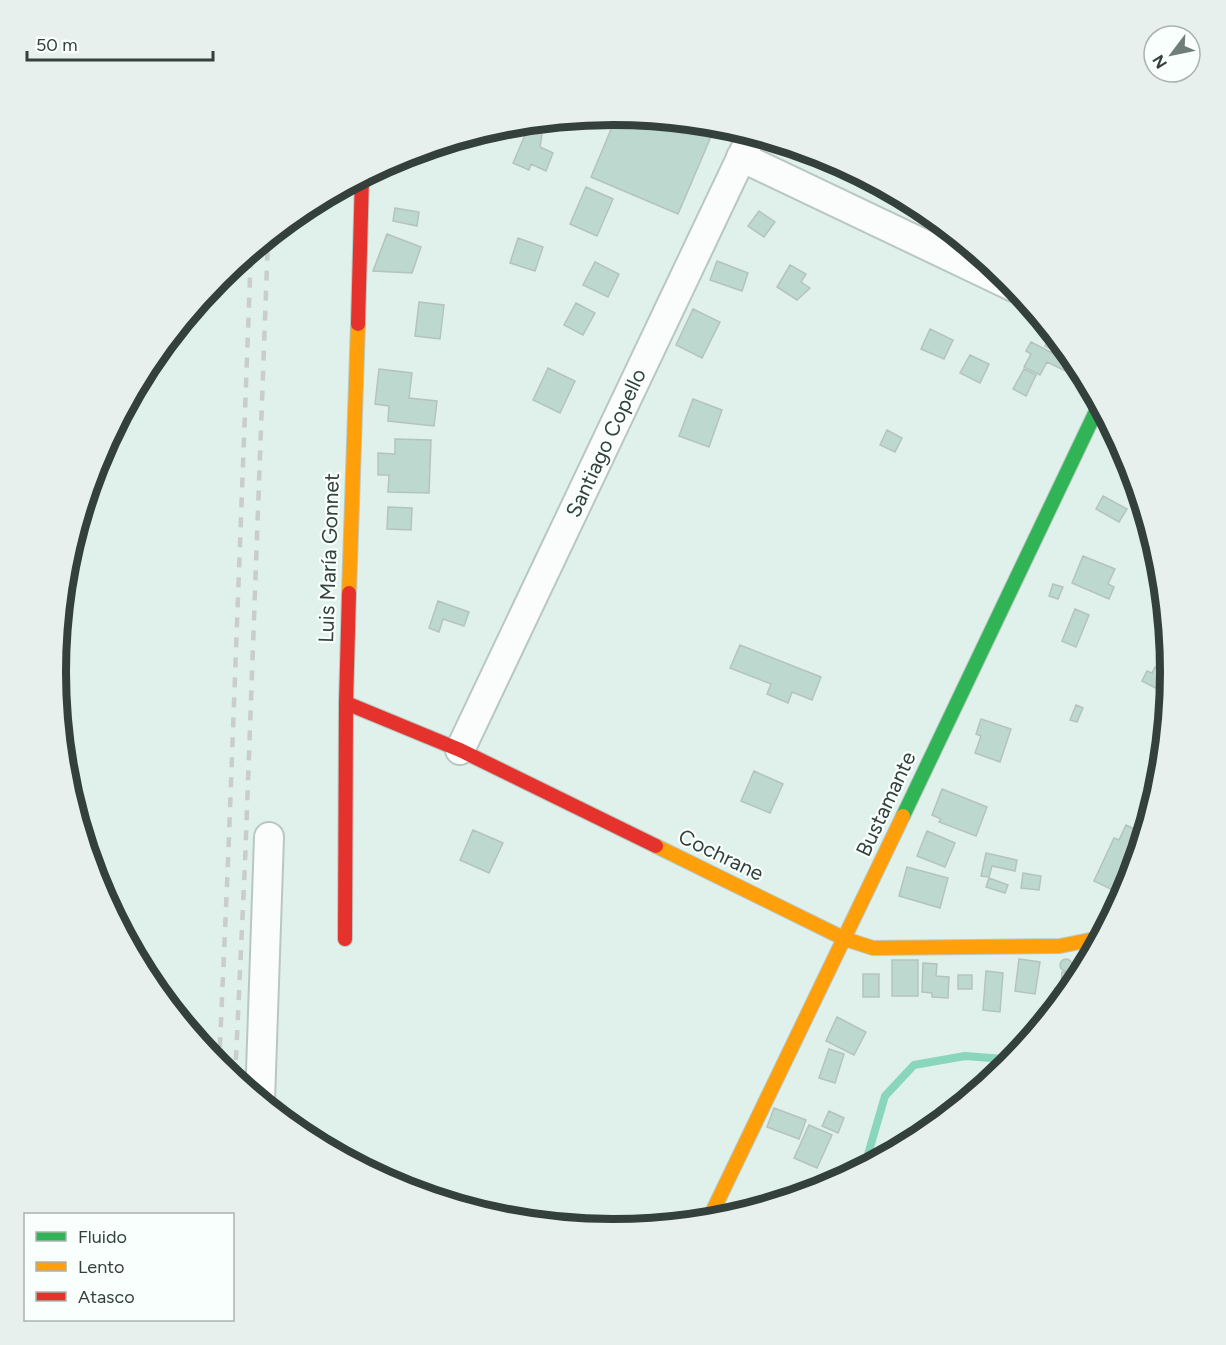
<svg xmlns="http://www.w3.org/2000/svg" width="1226" height="1345" font-family="Figtree,sans-serif">
<style>
.lines{fill:none;stroke-linecap:round;stroke-linejoin:round}
.stream{stroke:#8ad6bc;stroke-width:8}
.building{fill:#bdd8cf;stroke:#b5c3be;stroke-width:1.5}
.street-casing{stroke:#b9c7c2;stroke-width:32}
.fast-casing{stroke:#b9c7c2;stroke-width:16}
.slow-casing{stroke:#b9c7c2;stroke-width:16}
.jam-casing{stroke:#b9c7c2;stroke-width:16}
.street{stroke:#fafdfc;stroke-width:28}
.fast{stroke:#30b455;stroke-width:14}
.slow{stroke:#ff9f0a;stroke-width:14}
.jam{stroke:#e5322d;stroke-width:14}
.rail{stroke:#c9cdcb;stroke-width:4.5;stroke-dasharray:10 10;stroke-linecap:butt}
.labels{text-anchor:middle;stroke-width:4.5;stroke-linejoin:round;paint-order:stroke}
.street-label{font-size:21px;fill:#33403b;stroke:#f8fffc}
.rim{fill:none;stroke:#33403b;stroke-width:8}
</style>
<rect width="100%" height="100%" fill="#dff1ea"/>
<g class="lines">
<path class="stream" d="M864,1168l21,-72 29,-31 51,-9 39,3 7,3"/>
</g>
<path class="building" d="M617,115l99,10 -38,89 -87,-37z
M528,128l14,6 -2,13 13,6 -7,18 -15,-7 -2,6 -16,-7z
M586,187l27,12 -16,37 -27,-12z
M395,208l24,4 -2,14 -24,-5z
M759,211l16,11 -11,15 -16,-11z
M387,234l34,13 -9,26 -39,-2z
M518,238l25,9 -8,24 -25,-8z
M717,261l31,12 -6,18 -32,-11z
M595,262l24,12 -11,23 -25,-12z
M790,265l16,9 -5,8 9,6 -13,12 -20,-13z
M419,302l25,3 -4,34 -25,-3z
M576,303l19,10 -12,22 -19,-10z
M693,309l27,13 -18,36 -26,-13z
M930,329l23,11 -9,19 -23,-10z
M1052,333l14,17 -3,5 -18,-9z
M1031,342l47,24 -4,9 -27,-13 -7,13 -16,-8 7,-13 -5,-3z
M970,355l19,9 -9,19 -20,-10z
M548,368l27,13 -15,32 -27,-13z
M379,369l33,4 -3,25 28,3 -3,25 -46,-5 1,-15 -14,-2z
M1024,369l12,6 -10,21 -13,-7z
M693,399l29,11 -13,37 -30,-11z
M887,430l15,8 -7,14 -15,-7z
M395,439l36,1 -2,53 -41,-1 1,-17h-11v-22l17,1z
M1103,496l24,13 -8,13 -23,-13z
M388,507l24,1 -1,22 -24,-1z
M1083,556l32,13 -7,15 6,3 -5,12 -37,-16z
M1053,584l10,3 -5,12 -9,-3z
M438,601l31,11 -5,14 -21,-7 -4,13 -10,-4z
M1075,609l14,6 -13,32 -14,-6z
M740,645l81,32 -9,23 -20,-8 -4,11 -21,-9 4,-10 -41,-16z
M1155,667l12,6 -8,17 -17,-9 5,-10 5,2z
M1076,705l7,3 -6,14 -7,-2z
M981,719l30,10 -11,33 -25,-9 6,-17 -5,-2z
M754,771l29,13 -13,29 -29,-12z
M942,789l45,18 -11,29 -37,-14 2,-3 -9,-4z
M1126,825l18,9 -16,51 -5,10 -29,-14 20,-43 5,2z
M473,830l30,13 -14,30 -29,-13z
M927,831l28,12 -10,24 -28,-11z
M986,853l31,7 -2,11 -23,-5 -3,11 -8,-1z
M907,867l41,11 -8,30 -41,-12z
M1023,873l18,3 -2,14 -18,-2z
M989,878l19,7 -3,8 -19,-6z
M1019,959l21,3 -5,32 -20,-3z
M1060 965a6 6 0 1 1 12 0a6 6 0 1 1-12 0Z
M892,960h26v36h-26z
M923,963l14,1 -1,12 13,1 -1,21 -16,-1v-4l-10,-1z
M986,971l17,2 -3,39 -17,-2z
M1062,972l19,2 -20,27h-7l1,-13h6z
M863,974h16v23h-16z
M958,975h14v14h-14z
M837,1017l29,15 -12,23 -28,-14z
M829,1049l15,5 -9,29 -16,-5z
M980,1073l11,7 -27,23 -3,-2z
M774,1108l32,12 -7,19 -32,-12z
M829,1111l15,7 -6,15 -16,-7z
M809,1125l23,10 -15,33 -23,-10z
M787,1188l15,7 -21,6z"/>
<g class="lines">
<defs>
<path id="street" d="M741,157l273,130
M460,750l292,-615
M260,1101l9,-264"/>
<path id="fast" d="M903,816l196,-411"/>
<path id="slow" d="M349,593l9,-269
M656,846l189,93 28,9 187,-2 40,-8
M708,1221l195,-405"/>
<path id="jam" d="M358,324l4,-147
M346,703l114,47 196,96
M345,939l1,-236 3,-110"/>
</defs>
<use href="#street" class="street-casing"/>
<use href="#fast" class="fast-casing"/>
<use href="#slow" class="slow-casing"/>
<use href="#jam" class="jam-casing"/>
<use href="#street" class="street"/>
<use href="#fast" class="fast"/>
<use href="#slow" class="slow"/>
<use href="#jam" class="jam"/>
<path class="rail" d="M219,1067l9,-205 23,-610
M235,1080l10,-217 23,-625"/>
</g>
<g class="labels">
<g class="street-label">
<text transform="translate(606 443) rotate(-65)" y="7">Santiago Copello</text>
<text transform="translate(329 558) rotate(-88)" y="7">Luis María Gonnet</text>
<text transform="translate(886 804) rotate(-65)" y="7">Bustamante</text>
<text transform="translate(721 855) rotate(26)" y="7">Cochrane</text>
</g>
</g>
<path d="M0 0H1226V1345H0ZM66 672a547 547 0 1 1 1094 0a547 547 0 1 1-1094 0Z" fill="#e8f0ed" fill-rule="evenodd"/>
<path class="rim" d="M66 672a547 547 0 1 1 1094 0a547 547 0 1 1-1094 0Z"/>
<rect x="24" y="1213" width="210" height="108" fill="#f8fffc" stroke="#a9b3af" stroke-width="1.5"/>
<rect x="36" y="1232" width="30" height="9" fill="#30b455" stroke="#a9b3af" stroke-width="1.5"/>
<text x="78" y="1243" font-size="18" fill="#33403b">Fluido</text>
<rect x="36" y="1262" width="30" height="9" fill="#ff9f0a" stroke="#a9b3af" stroke-width="1.5"/>
<text x="78" y="1273" font-size="18" fill="#33403b">Lento</text>
<rect x="36" y="1292" width="30" height="9" fill="#e5322d" stroke="#a9b3af" stroke-width="1.5"/>
<text x="78" y="1303" font-size="18" fill="#33403b">Atasco</text>
<g transform="translate(1172 54) rotate(238)"><circle r="28" fill="#f8fffc" stroke="#a9b3af" stroke-width="1.5"/>
<path d="M0-4.5L10 22L0 15L-10 22Z" fill="#6f7e78"/>
<text y="-9" font-size="16" font-weight="bold" text-anchor="middle" fill="#33403b">N</text>
</g>
<path d="M27 51v9h186v-9" fill="none" stroke="#33403b" stroke-width="3"/>
<text x="36" y="51" font-size="18" fill="#33403b" stroke="#f8fffc" stroke-width="4.5" paint-order="stroke">50 m</text>
</svg>
